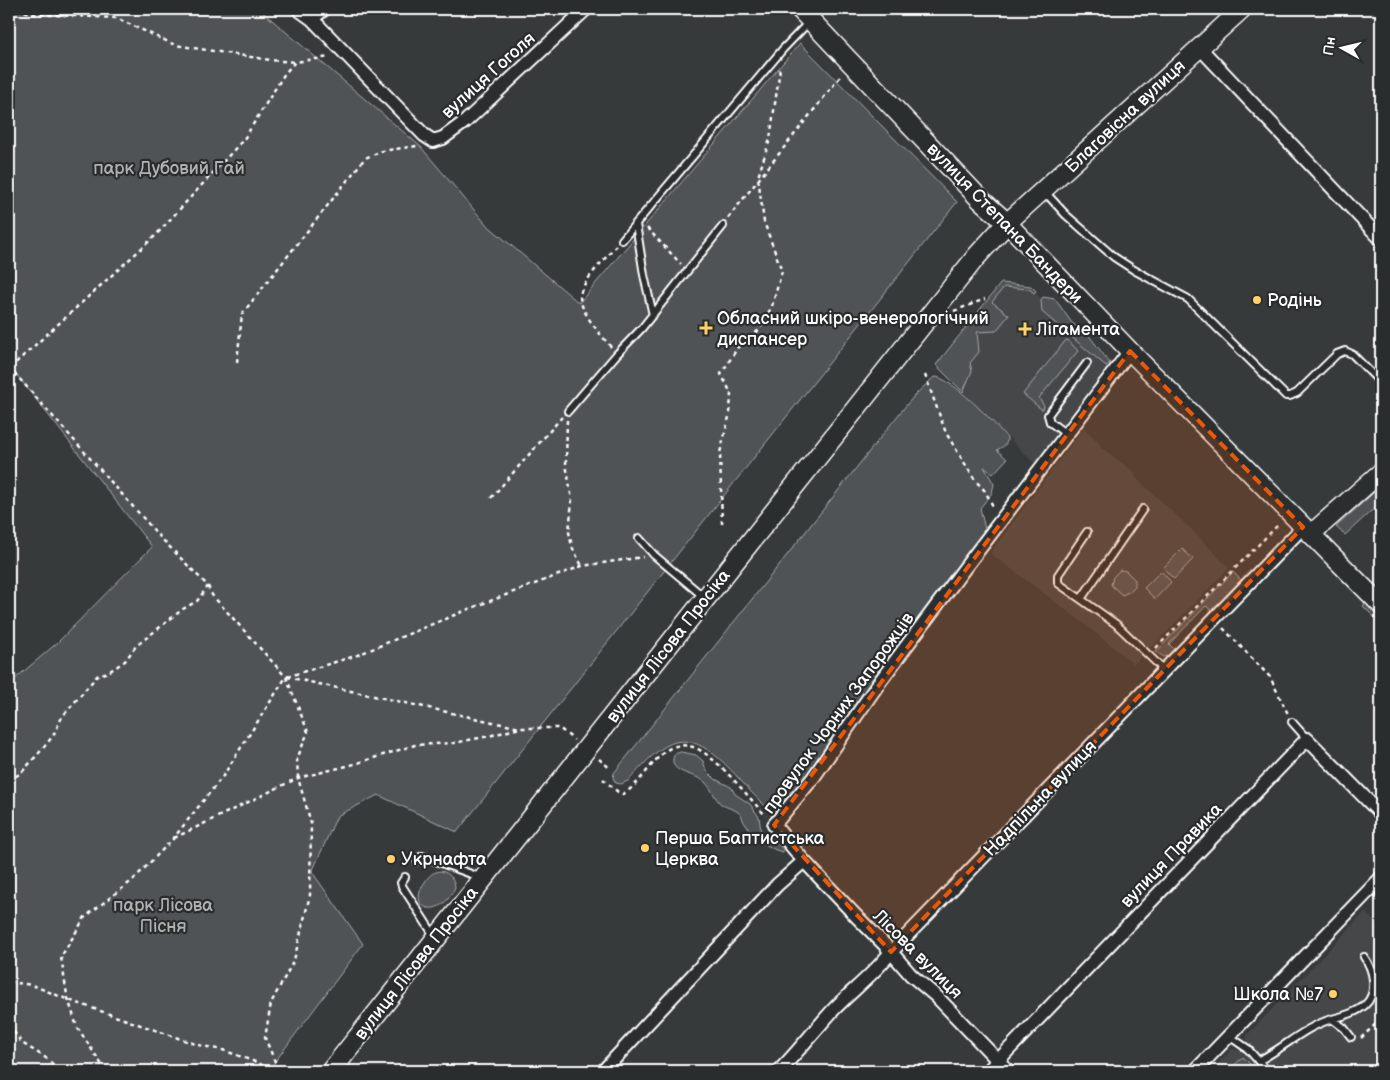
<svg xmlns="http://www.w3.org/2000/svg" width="1390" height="1080" font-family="'Balsamiq Sans',sans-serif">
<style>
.built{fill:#444748}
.green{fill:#505354;stroke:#a8a9aa}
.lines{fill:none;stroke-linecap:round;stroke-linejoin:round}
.lane-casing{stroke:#fff;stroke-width:10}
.street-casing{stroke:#fff;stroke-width:16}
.secondary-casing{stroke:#fff;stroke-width:21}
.primary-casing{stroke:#fff;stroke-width:22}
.path{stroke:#fff;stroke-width:2.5;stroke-dasharray:4 4;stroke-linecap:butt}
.lane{stroke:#2a2d2e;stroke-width:6}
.street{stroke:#2a2d2e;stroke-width:12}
.secondary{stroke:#2a2d2e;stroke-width:18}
.primary{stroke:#2a2d2e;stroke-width:19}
.marked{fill:#e8590c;fill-opacity:0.2;stroke:#e8590c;stroke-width:4;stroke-dasharray:10 6;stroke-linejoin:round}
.poi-dot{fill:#ffd166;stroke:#2a2d2e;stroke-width:2}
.labels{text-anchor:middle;stroke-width:4.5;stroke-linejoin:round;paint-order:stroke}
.street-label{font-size:18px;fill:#fff;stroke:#2a2d2e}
.park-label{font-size:18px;fill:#b0b2b2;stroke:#2a2d2e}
.poi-label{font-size:18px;fill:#fff;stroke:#2a2d2e;text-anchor:start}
</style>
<rect width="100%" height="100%" fill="#373a3b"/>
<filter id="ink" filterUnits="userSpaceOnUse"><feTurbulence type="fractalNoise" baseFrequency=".02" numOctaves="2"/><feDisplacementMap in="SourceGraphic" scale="10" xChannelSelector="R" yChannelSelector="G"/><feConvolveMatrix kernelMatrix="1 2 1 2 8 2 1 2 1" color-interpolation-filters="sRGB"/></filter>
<g filter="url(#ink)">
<path class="built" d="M1003,286l27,2 81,76 -76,100 -97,-97z
M1084,428l16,16 -1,2 35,26 2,2 -1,3 55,51 39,40 -77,79 -1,-1 -9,9 -8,9 -52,-42 -92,-69z
M1365,912l16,16v143h-171l22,-22 8,1 7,-7v-8z"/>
<path class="green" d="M9,9h250l161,137 66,78 93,79 221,-260 157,159 -500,630 -79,-37 -41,21 -25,56 51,72 -95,127h-259v-387l48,-41 95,-96 -143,-182z
M1001,283l30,3 5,5 -2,2 -5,-4 -25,-2 -12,15 17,13 -13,16 -19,1 2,20 -9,11 2,8 -9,21 -27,-27z
M1043,297l12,2 17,24 15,10 23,30 -4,3 -64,-54 -1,-12z
M1066,340h2l10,11 -39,47 5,8 -1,3h-2l-18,-15z
M934,377c15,-2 63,48 73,61 1,7 -5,9 -10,12l10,9 -14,15 -9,-7 10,17 -2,9 -12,15 5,21 -177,248 -12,13 -12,9 -2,9 -4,6h-3c-5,-6 -12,-9 -17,-15 -21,-20 -53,-68 -86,-56 -18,7 -31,25 -44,38l-7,3 -5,-1 -3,-5 1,-5 285,-359 15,-18z
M1381,486v16l-36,33 -9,-8z
M1182,549l11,10 -19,20 -11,-11z
M1120,570l6,1 9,9v6l-6,6 -7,3 -11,-10 2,-8z
M1161,571l10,11 -16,17 -11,-11z
M1233,572l8,8 -29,31 -6,-5 -37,38 5,5 -7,7 -3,1 -8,-5z
M1368,600l13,13v11l-18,-18z
M681,752l15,3 7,6 3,9 9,9 16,8 4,7 15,10 9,13 2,14 11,5 3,6 8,7v3c-13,-2 -30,-15 -37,-27 -3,-3 -3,-7 -5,-10 -4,-6 -15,-7 -20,-11 -7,-6 -9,-16 -16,-22 -8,-8 -34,-8 -32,-23 1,-5 3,-6 8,-7z
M441,871c8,2 13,7 14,16 -14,35 -50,22 -30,-5 4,-7 8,-10 16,-11z
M1243,1057l14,14h-29z"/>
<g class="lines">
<defs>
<path id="lane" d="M1044,191l22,24 48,42 20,13 54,29 98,97h4l7,-3 40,-39 8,-3 7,3 29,29
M636,224l8,51 9,40
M622,240l161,-191 27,-28
M568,411l49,-57 25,-26 81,-102
M1066,434l-16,-12 -2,-7 39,-52
M1087,532l-29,43v8l58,41 48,46
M639,538l15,17 50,42
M1081,599l62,-90
M1292,722l15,17
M417,861l5,-5 3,1 57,21
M405,877l-4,6 1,3 33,51
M1332,1019c11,-3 24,-6 33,-14 13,-12 9,-35 -1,-48
M1229,1036l19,13 19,22
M1258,1061c26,-13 46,-34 74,-42l12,9 7,9"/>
<path id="street" d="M298,9l14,10 112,116 9,6 10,-3 23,-17 120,-112
M312,19l12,-10
M1199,47l182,192
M804,861l52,55 28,28 27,31 26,22 71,74
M603,1071l174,-186 27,-24 -30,-36 39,-47 68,-98 83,-111 166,-218
M779,1071c20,-20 37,-43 57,-64 18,-18 39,-34 55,-55l412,-425
M988,1071l319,-332 74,75
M1195,1071l186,-193"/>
<path id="secondary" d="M1242,9l-235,214 123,128 251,254
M1311,534l70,-62"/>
<path id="primary" d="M331,1071l645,-814 31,-34 -26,-23 -181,-191"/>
</defs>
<use href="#lane" class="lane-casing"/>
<use href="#street" class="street-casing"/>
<use href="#secondary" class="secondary-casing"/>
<use href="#primary" class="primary-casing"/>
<path class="path" d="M17,9l16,5 83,4 59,27 95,15 25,2
M728,218l112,-141
M647,228l34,36
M954,311l31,-12
M611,347c-10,-12 -30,-34 -31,-50 0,-14 27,-40 36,-51
M237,362l5,-48 123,-156 17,-7 35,-5
M9,367l151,170 48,49 4,9 74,82 22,55 -11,27 1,19 13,45 -1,72 -16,65 -23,43 -6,35 14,33
M10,368l145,-132 89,-97 41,-66 10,-11 35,-5
M925,375l21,58 29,47 10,11 9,17
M567,420l-1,44 6,36 -3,32 3,15 10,19
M491,498l71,-81
M722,524l-2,-71 10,-40 1,-20 -10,-19 17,-27 21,-17 13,-24 10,-35 -18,-49 -6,-45 12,-38 10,-71
M1223,628l47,49 18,37
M1156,648l122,-123
M287,677l233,51h39l15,12
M599,759l12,10
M603,779l15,13 5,2c18,-10 27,-32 44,-44 7,-5 17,-6 26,-3 22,7 56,51 73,69
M9,781l13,-9 17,-19 14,-17 9,-19 35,-41 13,-5 15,-10 11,-15 47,-37 14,-8 11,-15
M174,838l124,-60 53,-13 64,-20 39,-2 35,-7 31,-8
M9,982l23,3 37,15 129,45 25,5 35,13 15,8
M9,1025l13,18 24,15 14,13
M1361,1038l20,-19
M106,1071l-29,-44 -10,-32 -6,-38 24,-40 48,-37 39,-40 51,-64 63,-99 69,-21 114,-47 113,-43 61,-9"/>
<use href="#lane" class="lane"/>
<use href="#street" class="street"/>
<use href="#secondary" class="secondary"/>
<use href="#primary" class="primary"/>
</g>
</g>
<path class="marked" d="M1130,351l173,176 -412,425 -117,-127z"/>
<g class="poi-dot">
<circle cx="1257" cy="300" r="5"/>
<path d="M703.5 320.5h5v5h5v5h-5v5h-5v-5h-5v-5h5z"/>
<path d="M1022.5 321.5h5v5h5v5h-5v5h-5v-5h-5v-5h5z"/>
<circle cx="645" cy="848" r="5"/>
<circle cx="391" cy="859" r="5"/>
<circle cx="1333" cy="994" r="5"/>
</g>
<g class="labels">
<g class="street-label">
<text transform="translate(488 75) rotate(-42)" y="6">вулиця Гоголя</text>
<text transform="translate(1125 116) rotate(-43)" y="6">Благовісна вулиця</text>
<text transform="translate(1005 223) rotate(46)" y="6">вулиця Степана Бандери</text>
<text transform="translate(668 646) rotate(-52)" y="6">вулиця Лісова Просіка</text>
<text transform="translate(838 713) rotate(-54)" y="6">провулок Чорних Запорожців</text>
<text transform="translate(1040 798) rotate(-46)" y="6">Надпільна вулиця</text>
<text transform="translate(1171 855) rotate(-46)" y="6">вулиця Правика</text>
<text transform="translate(918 954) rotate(45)" y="6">Лісова вулиця</text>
<text transform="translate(416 963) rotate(-52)" y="6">вулиця Лісова Просіка</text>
</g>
<g class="park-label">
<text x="169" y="174">парк Дубовий Гай</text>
<text x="163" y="911">парк Лісова<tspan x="163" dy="21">Пісня</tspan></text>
</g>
<g class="poi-label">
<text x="1267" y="306">Родінь</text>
<text x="717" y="324">Обласний шкіро-венерологічний<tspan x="717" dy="21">диспансер</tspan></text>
<text x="1036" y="335">Лігамента</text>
<text x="655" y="844">Перша Баптистська<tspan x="655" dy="21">Церква</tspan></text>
<text x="401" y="865">Укрнафта</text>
<text x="1323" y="1000" text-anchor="end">Школа №7</text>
</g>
</g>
<rect width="1390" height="1080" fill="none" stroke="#2a2d2e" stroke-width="30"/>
<rect x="15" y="15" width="1360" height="1050" fill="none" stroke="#fff" stroke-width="2" filter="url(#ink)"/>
<g transform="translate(1342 48) rotate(278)" stroke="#2a2d2e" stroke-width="4" paint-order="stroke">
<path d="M0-4L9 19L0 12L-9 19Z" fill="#ffffff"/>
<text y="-8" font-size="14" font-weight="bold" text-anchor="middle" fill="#ffffff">Пн</text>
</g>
</svg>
